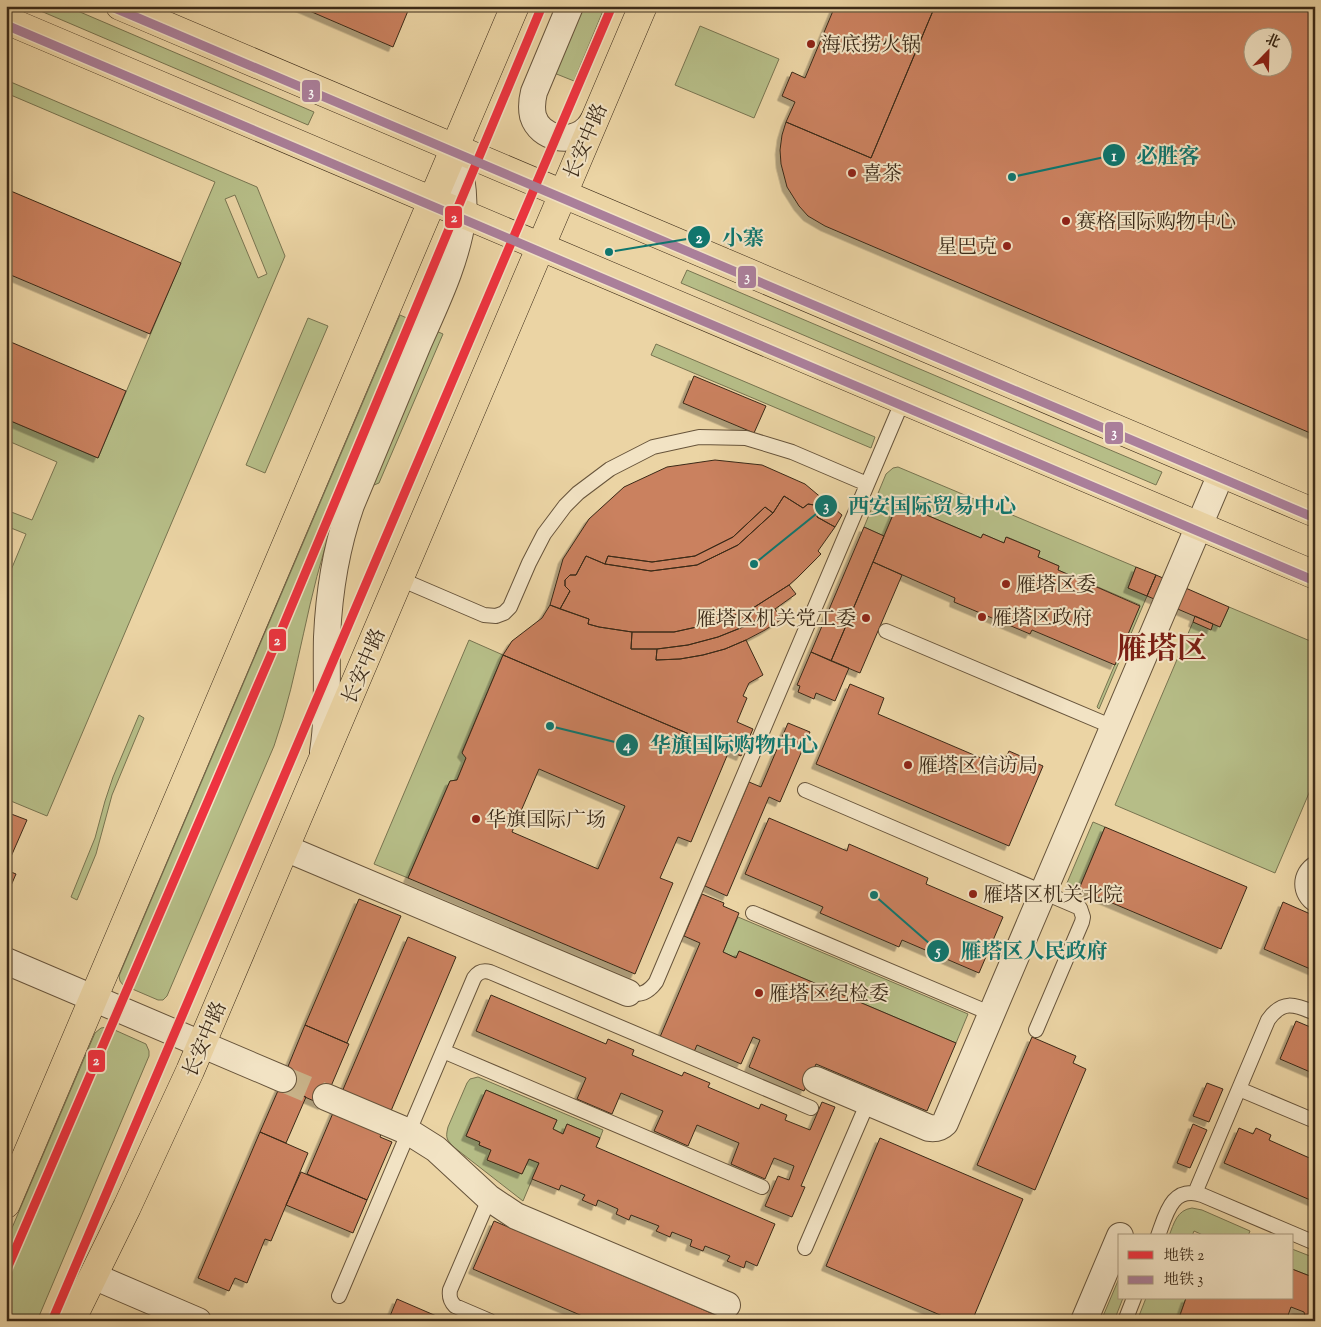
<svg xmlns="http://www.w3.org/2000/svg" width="1321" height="1327" font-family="'Sorts Mill Goudy','Noto Serif SC',serif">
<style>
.green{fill:#b6bd87;stroke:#787450;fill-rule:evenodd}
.building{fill:#ca815e;stroke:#3b2a18;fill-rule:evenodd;filter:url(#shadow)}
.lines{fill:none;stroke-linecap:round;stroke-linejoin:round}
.minor-tunnel{stroke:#c8b288;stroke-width:26;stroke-dasharray:26 13;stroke-linecap:butt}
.service-casing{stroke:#67543b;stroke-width:16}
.minor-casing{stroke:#67543b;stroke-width:28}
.primary-casing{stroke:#3b2a18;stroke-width:29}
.service{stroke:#f2e3c4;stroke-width:14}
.minor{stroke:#f2e3c4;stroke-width:26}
.primary{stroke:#ebd4a4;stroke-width:28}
.metro-1-casing{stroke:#f2e3c4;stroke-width:12}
.metro-2-casing{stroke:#f2e3c4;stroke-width:12}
.metro-1{stroke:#ef3340;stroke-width:9}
.metro-2{stroke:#aa7f9a;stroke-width:9}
.poi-dot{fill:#8f2418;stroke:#f2e3c4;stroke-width:2}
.labels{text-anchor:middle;stroke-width:4;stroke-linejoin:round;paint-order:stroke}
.poi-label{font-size:20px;fill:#3b2a18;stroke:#f2e3c4;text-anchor:start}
.street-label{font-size:20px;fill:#3b2a18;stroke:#f2e3c4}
.town-label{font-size:30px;font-weight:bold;fill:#7a1f14;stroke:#f2e3c4}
.leader{fill:none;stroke:#0f766e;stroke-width:2}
.callout-dot{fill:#0f766e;stroke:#f2e3c4;stroke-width:2}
.mark-label{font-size:15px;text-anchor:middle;font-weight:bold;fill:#fff}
.callout-label{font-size:21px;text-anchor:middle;font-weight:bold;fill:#0f766e;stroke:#f2e3c4;stroke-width:4;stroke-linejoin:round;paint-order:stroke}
.line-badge{stroke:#f2e3c4;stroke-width:2}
.badge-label{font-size:14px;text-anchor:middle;font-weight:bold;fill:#fff}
</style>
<defs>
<filter id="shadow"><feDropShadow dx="-4.5" dy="4.5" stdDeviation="0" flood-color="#0004"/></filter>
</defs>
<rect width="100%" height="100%" fill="#ebd4a4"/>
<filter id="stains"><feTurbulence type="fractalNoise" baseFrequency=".004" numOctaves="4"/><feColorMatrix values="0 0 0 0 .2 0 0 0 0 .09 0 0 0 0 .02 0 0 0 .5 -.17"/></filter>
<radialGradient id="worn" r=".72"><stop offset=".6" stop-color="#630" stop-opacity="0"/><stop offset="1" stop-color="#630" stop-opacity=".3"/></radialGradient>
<path class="green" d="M29,6h37l248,106 -6,13z
M576,6h29l-31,75 -25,-10z
M700,26l79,33 -25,59 -79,-33z
M6,80l251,107 28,69 -238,560 -41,-17v-217l20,-48 -20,-8v-16l26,10 25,-58 -51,-22v-21l92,39 117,-276 -209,-89zM235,195l32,79 -9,4 -33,-79z
M687,270l475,202 -6,13 -475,-202z
M400,315l18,8 -84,198c-27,73 -34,151 -60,225l-107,250 -4,4h-5l-35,-15 -3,-4 -1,-5z
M308,318l20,8 -63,147 -19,-8z
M434,330l9,4 -64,149 -5,2 -1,-1z
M656,344l219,93 -4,11 -220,-93z
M898,467l238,100 -8,21 19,8 -48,113 -2,-2 43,-102 -82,-35 1,-4 -21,-9 2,-6 -33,-14 -3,6 -21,-9 -2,4 -83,-35 -14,33 -20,-9 22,-53 7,-6z
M1229,607l86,36v136l-40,94 -160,-68 78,-183 18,7 2,-5 7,3z
M469,640l34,15 -41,97 4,6 -9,22 -7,1 -42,97 -34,-14z
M139,715l5,3 -32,77 -16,59 -19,46 -6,-3 24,-59 10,-37 8,-24z
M1093,822l12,5 -26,62 -12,-6z
M738,917l230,97 -12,29 -217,-92 -3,7 -13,-6z
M108,1027l38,17 3,7v5l-112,265h-31v-79l89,-209 6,-5z
M478,1077l125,53 -3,8 -33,-14 -4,10 -10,-5 4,-9 -71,-30 -20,46 14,6 -1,3 12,5 -3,10 34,14 7,-15 10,4 -16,38 -68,-53c-8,-8 -10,-9 -7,-21l19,-44 3,-4z
M1192,1208l10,2 48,21 -2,5h-43l-11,-5 -2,5h-23c5,-13 8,-26 23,-28z
M1292,1249l23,9v20l-23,-9z
M1120,1276v22h3l-9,23h-13z
M1146,1298h40l-8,23h-41z"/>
<path class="building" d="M298,6h112l-17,41z
M835,6h100l-64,152 -85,-36 9,-20 -13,-6 10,-24 13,6z
M935,6h380v429l-490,-209 -17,-10 -9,-10 -12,-19 -6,-23 -1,-14 2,-15 4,-13 85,36zM1254,38h30v30h-30z
M6,189l175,74 -31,71 -144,-61z
M6,340l120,51 -28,67 -92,-39z
M694,376l72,30 -12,27 -71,-30z
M715,460l47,5 43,19 37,31 -7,12 -18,-10 2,-7 -5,-5 -6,-1 -5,4 -19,-12 -11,17 -8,-6 -32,30 -38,19 -43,6 -44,-6 -3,8 -19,-8 -10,19h-6l-5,5v6l5,5 -10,18 -10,-4 13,-46 26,-40 35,-32 43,-20z
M784,496l19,12 5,-4 6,1 5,5 -2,7 18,10 -17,24 3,3 -24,24 -8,7 -36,23 -38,15 -41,9h-42l-33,-5 -11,-3 1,-5 -29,-10 10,-18 -5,-5v-6l5,-5h6l10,-19 19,8 46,7 46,-6 41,-20 35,-32z
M898,503l83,35 2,-4 21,9 2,-6 34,14 -2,6 21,9 -1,4 82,36 -25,59 -83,-35 -2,4 -76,-32 1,-4 -82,-36z
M765,507l8,6 -35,32 -41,20 -46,6 -46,-7 3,-8 44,6 43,-6 38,-19z
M864,527l20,9 -53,125 -20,-9z
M873,562l29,13 -42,98 -29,-12z
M1136,567l20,8 -9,21 -19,-8z
M1156,575l73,32 -9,20 -73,-31z
M789,585l7,9 -21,15 -27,16 -30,12 -30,8 -31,4h-26l1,-17h42l41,-9 38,-15z
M550,605l39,14 -1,5 11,3 33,5 -1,17h26l-1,11 24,-1 23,-4 22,-6 21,-9 17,35 -14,8 -6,13 4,2 -10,24 16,7 -12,27 -238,-101 9,-14 30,-23z
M775,609l7,10 -17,11 -19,10 -21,9 -22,6 -23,4 -24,1 1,-11 31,-4 30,-8 30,-12z
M1195,616l18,8 -2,6 -18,-8z
M811,652l38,16 -14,33 -19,-8 -2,6 -16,-7 2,-6 -3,-1z
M503,655l226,96 -38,91 -13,-5 -18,41 13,5 -38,91 -227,-96 42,-97 7,-1 9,-22 -4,-5zM539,769l86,37 -27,63 -86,-37z
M850,684l34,14 -6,16 124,53 7,-16 34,15 -34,80 -193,-82z
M788,723l22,9 -30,70 -11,-5 -42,99 -22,-10 44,-104 12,5z
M6,812l21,8 -21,48z
M769,818l78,33 2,-7 79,34 -2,6 77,33 -24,56 -77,-33 -3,7 -79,-34 3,-6 -78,-33z
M1105,827l142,60 -26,62 -142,-60z
M6,870l10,4 -10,23z
M702,894l22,9 -1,3 16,7 -16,39 13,6 3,-7 217,92 -29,68 -111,-47 -12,27 -55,-24 11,-27 -7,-3 -12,27 -44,-19 -3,7 -34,-15 40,-94 -16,-7z
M359,899l42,17 -54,127 -42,-18z
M1283,902l32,14v55l-51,-22z
M408,937l48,20 -76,180 12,5 -25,58 -60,-26z
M491,995l115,49 2,-5 26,11 -2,5 50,21 2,-4 26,11 -2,4 51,22 2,-5 26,11 -2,5 25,10 12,-28 13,5 -34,79 4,1 -13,30 -27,-11 13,-30 11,4 5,-14 -20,-8 -9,21 -34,-15 8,-21 -42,-18 -9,21 -34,-15 9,-20 -42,-18 -9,21 -35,-15 9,-21 -110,-47z
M1296,1021l19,8v45l-35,-15z
M305,1025l44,19 -26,61 -43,-19z
M1032,1037l44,19 -3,7 13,6 -51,121 -58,-25z
M1207,1083l16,6 -14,33 -16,-6z
M280,1086l26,11 -20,46 -26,-11z
M486,1090l71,30 -4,9 10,5 4,-10 33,14 -4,9 179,77 -18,42 -11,-5 -2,7 -17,-7 3,-5 -25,-10 -2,5 -13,-5 2,-6 -20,-8 -2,5 -14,-6 3,-5 -28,-11 -2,5 -13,-6 2,-5 -20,-9 -2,6 -14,-6 3,-5 -24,-10 -2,5 -27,-11 7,-16 -10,-4 -7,15 -35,-14 4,-10 -12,-5 1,-3 -14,-6z
M1193,1124l14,6 -17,38 -13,-5z
M1239,1128l14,6 3,-6 15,7 -2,5 45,20 1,-1v43l-91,-39z
M260,1132l48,21 -37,88 -6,-2 -18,44 -12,-5 -6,13 -31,-13z
M880,1138l143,61 -51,122h-18l-128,-55z
M301,1172l66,28 -14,33 -67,-28z
M494,1221l236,100h-136l-121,-52z
M1292,1269l23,9v43l-9,-1 -2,-8 -13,-5 -5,14h-108l8,-23h106z
M397,1299l51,22h-60z"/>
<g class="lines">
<path class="minor-tunnel" d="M283,1079l43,18"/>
<defs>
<path id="service" d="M400,579l84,36 12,1 8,-3 6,-6 19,-44 15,-29 21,-28 13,-13 32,-24 43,-22 46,-10 47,1 46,14 75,32
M886,631l227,96
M805,790l275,118 3,9 -1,5 -46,108
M1315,863c-17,10 -17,32 0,42
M753,913l239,101
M628,993c12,3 20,0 28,-11l247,-582
M443,1051l319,136
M1239,1089l76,32
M1195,1193l73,-173c14,-20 26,-16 47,-7
M489,1199l-39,91c-1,7 0,11 5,16l35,15
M1158,1236c8,-22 14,-51 44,-41l113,48
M805,1248l63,-146
M339,1296l135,-318c4,-6 9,-8 16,-6l321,136
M1125,1321l9,-23"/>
<path id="minor" d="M570,6l-36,86c-2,8 -3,15 -1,24 7,23 39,29 55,12 3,-3 5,-7 7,-10
M323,752c6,-38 3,-77 4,-115 2,-45 9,-89 24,-132 22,-54 45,-107 67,-161 18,-41 39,-83 45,-129 2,-23 -2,-44 -9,-67
M285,848l343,145
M6,961l277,118
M816,1080l113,48c7,1 11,0 16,-5l276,-649
M326,1097l83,35 27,17 53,49 27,18 211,89
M93,1276l105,45
M1084,1321l36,-85"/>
<path id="primary" d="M120,6l1195,507
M6,20l1309,555
M6,1204l509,-1198
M71,1321l56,-114 63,-136 453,-1065"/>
</defs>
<use href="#service" class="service-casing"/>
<use href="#minor" class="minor-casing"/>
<use href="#primary" class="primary-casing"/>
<use href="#service" class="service"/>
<use href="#minor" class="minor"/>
<use href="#primary" class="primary"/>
<defs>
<path id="metro-1" d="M6,1271l273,-635 263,-630
M52,1321l560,-1315"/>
<path id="metro-2" d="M110,6l1205,512
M6,25l1309,556"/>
</defs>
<use href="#metro-1" class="metro-1-casing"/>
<use href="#metro-2" class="metro-2-casing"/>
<use href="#metro-1" class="metro-1"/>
<use href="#metro-2" class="metro-2"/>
</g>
<g class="poi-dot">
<circle cx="811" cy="44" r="5"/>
<circle cx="852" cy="173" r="5"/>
<circle cx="1066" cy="221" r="5"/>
<circle cx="1007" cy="246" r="5"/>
<circle cx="1006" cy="584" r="5"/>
<circle cx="982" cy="617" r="5"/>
<circle cx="866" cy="618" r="5"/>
<circle cx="908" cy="765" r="5"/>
<circle cx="476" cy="819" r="5"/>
<circle cx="973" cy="894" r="5"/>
<circle cx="759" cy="993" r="5"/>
</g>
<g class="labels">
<g class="poi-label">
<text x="821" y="51">海底捞火锅</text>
<text x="862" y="180">喜茶</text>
<text x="1076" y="228">赛格国际购物中心</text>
<text x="997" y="253" text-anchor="end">星巴克</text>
<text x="1016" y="591">雁塔区委</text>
<text x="992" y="624">雁塔区政府</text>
<text x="856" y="625" text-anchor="end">雁塔区机关党工委</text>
<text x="918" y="772">雁塔区信访局</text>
<text x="486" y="826">华旗国际广场</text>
<text x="983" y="901">雁塔区机关北院</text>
<text x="769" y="1000">雁塔区纪检委</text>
</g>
<g class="street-label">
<text transform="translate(585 141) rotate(-67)" y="7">长安中路</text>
<text transform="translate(363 666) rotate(-67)" y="7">长安中路</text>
<text transform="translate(204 1039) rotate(-67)" y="7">长安中路</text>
</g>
<g class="town-label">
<text x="1162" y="658">雁塔区</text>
</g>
</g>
<path class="leader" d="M1012 177L1114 155M609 252L699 237M754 564L826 506M550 726L627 745M874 895L938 951"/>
<g class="callout-dot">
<circle cx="1012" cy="177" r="5"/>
<circle cx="609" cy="252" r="5"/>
<circle cx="754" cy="564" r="5"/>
<circle cx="550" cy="726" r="5"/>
<circle cx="874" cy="895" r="5"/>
<circle cx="1114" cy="155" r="12"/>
<circle cx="699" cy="237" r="12"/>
<circle cx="826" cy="506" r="12"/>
<circle cx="627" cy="745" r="12"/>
<circle cx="938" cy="951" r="12"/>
</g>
<g class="mark-label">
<text x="1114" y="161">1</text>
<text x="699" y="243">2</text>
<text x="826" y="511">3</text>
<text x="627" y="750">4</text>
<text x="938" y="956">5</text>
</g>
<g class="callout-label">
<text x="1168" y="163">必胜客</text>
<text x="743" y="245">小寨</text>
<text x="932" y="513">西安国际贸易中心</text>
<text x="734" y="752">华旗国际购物中心</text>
<text x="1034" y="958">雁塔区人民政府</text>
</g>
<g class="line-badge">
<rect x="301" y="79" width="20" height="24" rx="5" fill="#aa7f9a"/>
<rect x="444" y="205" width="19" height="24" rx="5" fill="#ef3340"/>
<rect x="737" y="265" width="20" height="24" rx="5" fill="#aa7f9a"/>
<rect x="1104" y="421" width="20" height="24" rx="5" fill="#aa7f9a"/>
<rect x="268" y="628" width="19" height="24" rx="5" fill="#ef3340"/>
<rect x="87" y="1049" width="19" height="24" rx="5" fill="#ef3340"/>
</g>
<g class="badge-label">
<text x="311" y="96">3</text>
<text x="454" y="222">2</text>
<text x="747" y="281">3</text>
<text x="1114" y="437">3</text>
<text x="277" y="645">2</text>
<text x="96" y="1065">2</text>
</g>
<rect width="1321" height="1327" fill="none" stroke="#ebd4a4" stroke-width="25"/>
<rect x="8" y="8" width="1306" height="1312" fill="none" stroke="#3b2a18" stroke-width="2.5"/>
<rect x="12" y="12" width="1296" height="1302" fill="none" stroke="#3b2a18"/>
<rect x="1118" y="1234" width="175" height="65" fill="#f2e3c4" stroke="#a9997f"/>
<rect x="1128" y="1251" width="25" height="8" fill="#ef3340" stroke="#a9997f"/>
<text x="1164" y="1260" font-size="15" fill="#3b2a18">地铁 2</text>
<rect x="1128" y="1276" width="25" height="8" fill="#aa7f9a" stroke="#a9997f"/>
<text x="1164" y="1284" font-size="15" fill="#3b2a18">地铁 3</text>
<g transform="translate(1268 52) rotate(23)"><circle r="24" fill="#f2e3c4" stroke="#a9997f"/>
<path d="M0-4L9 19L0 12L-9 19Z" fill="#8f2418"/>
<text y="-8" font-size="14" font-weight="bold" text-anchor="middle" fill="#3b2a18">北</text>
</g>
<rect width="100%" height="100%" filter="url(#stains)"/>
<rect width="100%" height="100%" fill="url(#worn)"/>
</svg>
